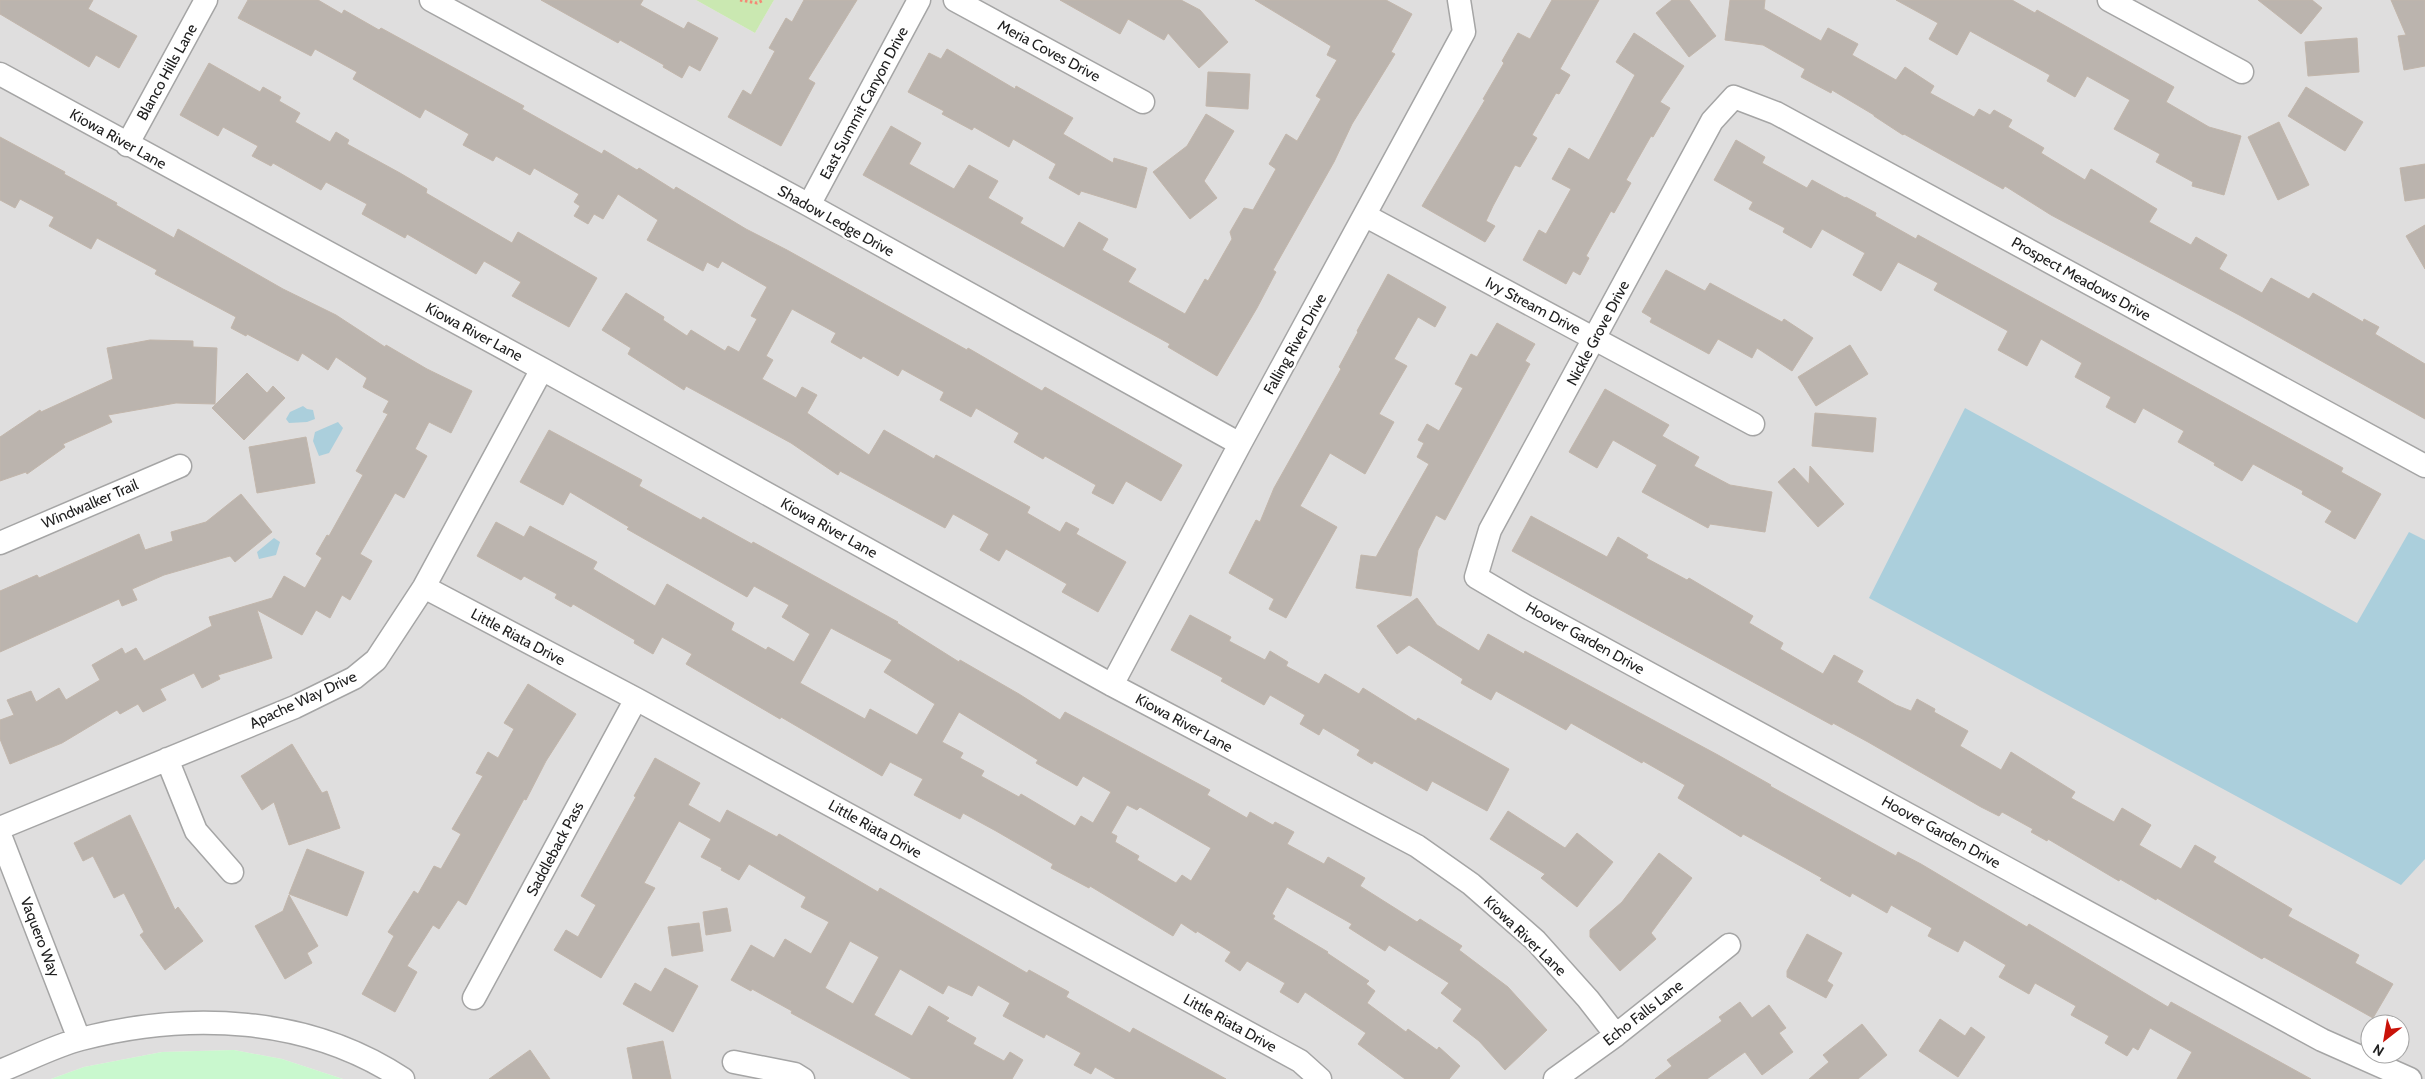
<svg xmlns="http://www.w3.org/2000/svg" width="2425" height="1079" font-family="Cabin,sans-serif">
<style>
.residential{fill:#dfdede;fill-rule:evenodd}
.grass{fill:#cae8b1}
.park{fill:#c9f8ce}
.water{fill:#abcfdc}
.building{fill:#bbb4ae;stroke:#c2b6ab;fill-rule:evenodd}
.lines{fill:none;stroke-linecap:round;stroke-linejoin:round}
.minor-casing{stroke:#a5a5a5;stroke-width:25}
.path{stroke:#f48976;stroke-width:3;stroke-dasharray:2.5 2.5;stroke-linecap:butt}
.minor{stroke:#fff;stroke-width:22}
.labels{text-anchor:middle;stroke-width:5;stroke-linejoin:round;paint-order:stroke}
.street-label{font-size:15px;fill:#212121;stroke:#fff}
</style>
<rect width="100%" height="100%" fill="#f1eee8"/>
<path class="residential" d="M0,0h696l59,33 19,-33h1651v1079h-2082l-61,-20 -48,-9 -72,2 -78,15 -33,12h-51zM2370,1024h30v30h-30z"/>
<path class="grass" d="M696,0h78l-19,33z"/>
<path class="park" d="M234,1050l48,9 61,20h-292l33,-12 78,-15z"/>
<path class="water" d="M303,406l4,3 6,1 2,9 -8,3 -18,1 -3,-4 4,-7z
M1965,408l392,215 52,-91 16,8v319l-24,26 -532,-287z
M338,422l5,6 -2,4 -12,21 -10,3 -6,-15 2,-9z
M274,538l6,4 -4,13 -17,4 -2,-7z"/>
<path class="building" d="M0,0h93l-5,9 49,27 -18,32 -23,-13 -7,12 -89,-53z
M248,0h70l24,14 2,-4 35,20 2,-2 143,78 -2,3 80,45 2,-4 33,20 2,-2 35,22 2,-3 70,42 41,21 180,100 1,-2 74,43 3,-4 137,78 -21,36 -35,-20 -13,23 -21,-11 4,-8 -51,-29 -2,3 -29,-17 5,-9 -43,-25 -5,9 -31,-17 4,-8 -42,-23 -4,7 -35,-20 -2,3 -30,-17 5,-9 -44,-24 -26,47 7,4 -11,19 34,19 6,-11 15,8 -10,18 62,42 15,-25 50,29 2,-4 94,52 -3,6 33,19 6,-10 13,7 -3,5 50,28 -28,50 -36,-20 5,-8 -61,-35 -7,12 -19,-11 9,-16 -36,-20 -8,14 -105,-57 -2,4 -47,-32 -105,-57 -2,4 -56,-36 3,-6 -29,-18 24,-37 38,24 -1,3 24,16 4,-6 34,21 3,-5 11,6 18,-33 -6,-3 16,-29 -45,-26 -4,7 -11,-6 -4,9 -56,-31 11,-20 -40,-26 -15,25 -9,-5 -6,10 -14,-8 6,-10 -6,-4 5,-8 -45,-26 -4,7 -34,-19 -3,5 -30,-16 6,-11 -44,-25 -5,9 -67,-39 4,-7 -42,-23 -4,7 -73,-38z
M541,0h102l-3,5 44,24 4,-7 30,16 -18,33 -11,-6 -7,13 -19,-11 1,-2 -44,-25 -2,3z
M804,0h53l-49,79 7,4 -34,63 -53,-29 15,-27 8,5 24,-44 -6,-3 17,-30 6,4z
M1060,0h121l19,10 28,32 -29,26 -31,-35 -4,7 -36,-21 -8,15z
M1255,0h131l26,14 -21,38 4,2 -43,70 -18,38 -61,108 3,2 -19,36 -40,68 -49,-29 2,-3 -307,-169 28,-49 30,17 -12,21 45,25 15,-24 29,16 -10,17 35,20 -3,5 44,25 15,-26 29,17 -6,11 34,19 -8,13 57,32 20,-35 3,2 24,-42 -2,-7 14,-24 9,2 23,-41 -7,-5 17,-30 11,7 24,-42 -5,-3 21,-36 -10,-5 4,-9z
M1552,0h47l-39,69 10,6 -11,19 -3,-1 -24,42 5,3 -17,29 -5,-2 -22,41 -7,15 9,5 -10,16 -63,-36 63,-106 -2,-1 21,-36 -2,-2 16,-28 12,6z
M1672,0h17l27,36 -27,21 -33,-44z
M1730,0h35l-1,9 57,32 7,-13 30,16 -6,11 44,25 9,-13 29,19 -4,7 44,24 5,-8 11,6 4,-5 18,10 -4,7 36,21 -3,5 44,27 6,-11 66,40 -8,13 42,23 5,-8 31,18 -8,14 43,24 9,-15 38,21 4,-6 50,29 1,-3 15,8 -4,7 50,30v55l-184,-103 -190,-101 -46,-29 -2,3 -99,-55 -1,1 -29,-19v-1l-42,-25 -1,3 -30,-16 4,-8 -42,-24 -38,-5z
M1896,0h116l23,13 2,-3 137,77 -8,15 43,25 32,9 -17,59 -32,-9 1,-4 -37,-20 4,-8 -46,-25 16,-29 -43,-24 -12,21 -28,-16 3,-6 -80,-44 -13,24 -28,-16 9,-16z
M2258,0h54l10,8 -21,26z
M2391,0h34v66l-21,4 -6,-34 8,-1z
M1634,33l50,33 -24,36 10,6 -17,29 -2,-1 -25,44 5,3 -17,30 -3,-2 -25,45 3,2 -9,17 -7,-4 -7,13 -43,-24 16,-30 7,4 25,-45 -19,-10 17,-31 20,12 46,-85 -19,-13z
M2357,38l2,34 -51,4 -3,-34z
M947,49l68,40 1,-3 57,32 -10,16 50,29 1,-5 33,10 -11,40 -55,-17 -2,4 -30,-17 7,-14 -43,-25 -4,8 -35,-20 -2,3 -30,-16 2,-3 -36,-19 21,-39 12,6z
M209,63l51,29 3,-5 18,10 -2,4 21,12 -5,9 35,20 6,-10 13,8 -2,4 53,29 27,16 -1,4 86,50 6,-11 79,46 -28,49 -57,-31 9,-14 -37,-21 -8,13 -69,-40 -2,4 -43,-24 5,-10 -41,-22 -5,8 -48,-27 -2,3 -19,-10 6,-10 -35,-19 -5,9 -38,-21z
M1208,72l42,2 -2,35 -42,-3z
M2306,87l57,35 -18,29 -57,-35z
M1206,114l28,17 -30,50 13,17 -27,21 -37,-47 34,-26z
M2279,122l30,63 -31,15 -30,-63z
M0,137l65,35 -1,2 53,29 -1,2 58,33 4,-9 105,60 53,26 49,32 1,-2 41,24 45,22 -21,42 -22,-11 -14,27 12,7 -23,42 -9,-5 -35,61 12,7 -22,39 -8,-5 -12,23 -14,-8 -14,25 -45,-25 15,48 -54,17 2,4 -18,9 -8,-15 -34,16 6,11 -23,12 -5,-8 -18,10 -3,-4 -55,33 -52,21 -10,-25v-19l14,-5 -7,-15 24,-9 5,11 23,-14 7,12 34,-20 -8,-15 30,-17 3,6 11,-6 8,13 68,-35 -3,-9 63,-19 12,-22 21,12 17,-30 -6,-4 11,-19 2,1 34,-61 -7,-4 32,-57 -5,-2 6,-11 -26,-14 4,-9 -31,-21 -8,13 -26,-17 -4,8 -51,-27 -1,2 -15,-8 5,-11 -81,-43 2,-4 -60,-32 -6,11 -42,-23 5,-9 -34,-18 -5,9 -15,-8z
M1736,140l29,17 -3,6 45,25 5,-8 33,18 1,-1 30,16 -1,3 41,23 2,-4 425,233 -2,4 40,22 -26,45 -30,-17 7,-11 -30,-17 1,-3 -50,-27 -11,17 -28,-16 1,-2 -37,-21 6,-11 -41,-23 -8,15 -29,-16 5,-10 -36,-20 7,-14 -41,-24 -14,27 -29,-16 10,-19 -74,-41 4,-7 -40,-21 -17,29 -28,-16 12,-22 -43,-24 -11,19 -28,-16 2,-4 -36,-19 4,-7 -39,-22z
M2425,164v34l-20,3 -5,-33z
M2425,225v44l-19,-33z
M1666,270l39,21 5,-8 72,39 2,-3 29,19 -21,33 -35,-23 -5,10 -34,-19 -9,15 -59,-32 2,-4 -10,-6z
M1388,274l58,33 -11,20 -17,-10 -24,42 13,7 -28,48 15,8 -29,52 -35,-21 -30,53 37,21 -51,91 -17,-9 5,-10 -45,-26 27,-53 4,2 14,-34 67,-119 -2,-2 19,-35 -1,-1z
M1497,323l38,21 -10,17 5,3 -85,156 -9,-5 -18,35 -7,46 -55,-8 5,-33 15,2 53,-93 -12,-7 7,-14 -6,-3 9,-16 12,7 24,-43 -8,-4 16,-30 6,3z
M150,340l43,1v6l24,1 -2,56 -39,-1 -68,12 4,7 -49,22 2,3 -38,27 -1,-2 -26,9v-44l40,-27 1,2 72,-33 -6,-31z
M1850,345l18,29 -52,32 -18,-29z
M247,373l20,20 6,-7 12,12 -41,42 -32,-32z
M1605,389l64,36 -7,11 37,21 -5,9 36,19 42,7 -7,40 -55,-8 -2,4 -66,-36 15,-27 -44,-25 -16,28 -28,-16z
M1815,413l61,5 -3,34 -61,-6z
M549,430l93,50 -3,6 62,34 2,-3 49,27 1,-2 145,80 -1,1 62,39 1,-2 59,34 41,26 5,-8 145,78 -3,5 40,23 3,-6 23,13 2,-3 19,10 -7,12 37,20 4,-7 37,21 -5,8 57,36 3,-3 42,27 -3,4 49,37 39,43 -42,40 -26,-29 -26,-20 9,-12 -21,-16 8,-10 -60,-38 -4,6 -36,-23 3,-4 -65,-37 -15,27 3,2 -2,3 55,33 -1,1 42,28 -3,3 9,7 -8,12 39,29 2,-3 29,21 2,-3 21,19 -11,13h-44l-47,-35 8,-11 -61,-41 -7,11 -18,-11 5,-9 -38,-22 -7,10 -15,-10 6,-9 -34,-21 -1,2 -15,-10 -8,13 -83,-50 -1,2 -38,-20 2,-4 -57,-33 -33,-18 -3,6 -46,-24 9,-16 -33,-17 -8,14 -101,-59 -1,2 -94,-55 6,-10 -30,-17 -9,17 -19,-11 1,-3 -62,-36 -2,3 -16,-9 2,-4 -33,-18 -3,4 -44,-24 19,-34 28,15 6,-11 67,36 -4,7 62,37 12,-22 67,39 -3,7 35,20 2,-3 26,15 16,-28 -28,-17 7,-12 -35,-19 -7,11 -120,-68 2,-2 -59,-35 -7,13 -43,-23zM831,628l61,32 -8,12 51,32 -18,31 -47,-26 -5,10 -65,-36zM959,712l79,48 -2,3 41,23 6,-10 28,16 -18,31 -12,-7 -6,10 -54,-32 -2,3 -38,-21 3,-5 -24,-13 3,-5 -21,-11zM1127,805l10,5 3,-3 71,41 -20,33 -9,-6 -6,8 -39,-23 2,-4 -24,-14 2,-6 -6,-3z
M306,437l9,46 -58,10 -8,-46z
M1810,466l34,38 -26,23 -40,-45 16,-14 15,16z
M241,494l31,38 -37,30 -5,-6 -66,19 -32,14 5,11 -15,6 -3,-7 -119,53v-61l37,-16 2,3 100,-44 6,16 28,-9 -2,-9 35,-10z
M1531,516l76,41 11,-20 30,18 -2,3 41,22 2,-2 64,38 -4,7 34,20 -3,6 43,25 11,-19 29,16 -6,11 39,23 15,6 6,-12 18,10 -1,3 34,19 -8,15 41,24 10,-18 64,40 -4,6 43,24 8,-14 29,17 -12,20 42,24 14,-24 21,12 -3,5 79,47 -4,7 71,39 -4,8 38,21 -20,34 -109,-61 -2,2 -105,-61 -1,2 -36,-21 -1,2 -71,-42 -1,2 -16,-9 2,-3 -31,-17 -3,4 -18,-9 -113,-65 -35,-19 -1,2 -320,-174z
M1417,598l20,27 42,26 9,-17 36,20 1,-3 193,104 53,30 -1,1 126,70 2,-4 23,12 106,63 2,-3 139,83 3,-5 140,77h-134l15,-27 -42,-24 -12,22 -5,-3 -6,9 -22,-13 4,-7 -38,-21 5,-9 -41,-23 -6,11 -30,-17 7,-12 -42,-25 -6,12 -30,-16 4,-8 -41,-23 -4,8 -35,-20 -2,4 -30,-17 2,-2 -79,-44 -2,3 -63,-39 7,-13 -42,-24 -1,2 -71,-40 -5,7 -70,-39 -5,9 -30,-17 2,-4 -54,-34 -12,9 -20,-28z
M1190,615l41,22 -2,4 36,19 5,-9 18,11 -2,4 33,18 6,-10 34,20 4,-6 53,33 2,-3 91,51 -22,42 -55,-30 -5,10 -53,-30 -2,3 -15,-9 3,-5 -37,-22 -4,7 -19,-11 5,-9 -35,-20 -6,10 -43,-24 2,-3 -52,-28z
M528,684l48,30 -30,47 -20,39 -2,-1 -58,106 -8,-5 -19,29 -6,-4 -26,41 10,6 -22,40 -33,-18 32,-58 -6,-4 26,-41 4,3 16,-28 7,3 20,-35 -9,-5 31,-53 -7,-3 12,-21 10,6 16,-29 -10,-6z
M292,744l30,49 5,-2 13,37 -51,17 -15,-43 -12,8 -21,-34z
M655,758l45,25 -12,22 32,18 7,-13 50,27 2,-3 99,58 2,-4 147,85 2,-3 40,22 -3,5 64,36 3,-5 93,51h-110l-21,-12 -4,7 -17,-9 7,-12 -35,-19 -2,4 -41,-22 7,-13 -32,-18 -6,11 -24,-11 -5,9 -43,-25 -26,46 38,21 17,-30 20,12 -3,3 30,17 -3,6 31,17 6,-9 13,8 -11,19h-100l-121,-66 1,-2 -40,-22 -1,2 -20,-11 20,-35 23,13 11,-19 26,15 18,-32 -28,-15 5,-10 -57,-33 -10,16 -18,-10 1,-2 -21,-11 10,-18 -32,-18 -35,62 11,5 -54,90 -47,-28 12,-20 12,7 18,-32 -15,-9 55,-99 -2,-1zM850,941l29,16 -26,47 -28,-16z
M1508,811l57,37 12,-15 36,29 -36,45 -36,-29 4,-4 -55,-35z
M130,815l45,95 3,-3 25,34 -38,29 -25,-35 4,-3 -20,-39 -10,5 -21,-42 -10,5 -9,-18z
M307,849l57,23 -17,44 -58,-22z
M1659,853l33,25 -41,55 5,6 -36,32 -30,-34v-7l32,-28z
M289,895l29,51 -11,7 5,10 -27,16 -30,-53 28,-15z
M727,908l4,23 -25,4 -3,-23z
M699,923l4,28 -31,5 -4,-29z
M1807,934l35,19 -15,28 6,4 -7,13 -39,-21v-6z
M665,968l33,18 -25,46 -50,-28 12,-21 16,9z
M1740,1002l12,16 17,-13 17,23 -7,5 14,19 -31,23 -17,-23 -38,27h-52l17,-13 -5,-6 55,-39 -3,-4z
M1940,1019l25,17 6,-9 14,10 -27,40 -39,-26z
M1862,1024l25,31 -29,24h-49l20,-17 -6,-7z
M663,1041l8,38h-38l-6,-31z
M530,1050l20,29h-61z"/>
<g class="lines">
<defs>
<path id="minor" d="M431,0l378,205 431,239
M955,0l188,102
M2109,0l133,72
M0,74l542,295 570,316 305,161 54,38 65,57 52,58 28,36
M127,145l79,-145
M809,205l110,-205
M1366,216l387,208
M0,543l180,-77
M424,587l212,112 664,362 20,18
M1112,685l128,-241 224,-412 -5,-32
M167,759l29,72 36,41
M0,828l295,-121 59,-29 22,-18 48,-73 118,-218
M0,835l79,204
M474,998l162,-299
M734,1062l61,12 8,5
M0,1071c26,-10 54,-25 81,-32 108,-28 227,-23 322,40
M1555,1079l61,-44 113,-90
M2410,1079l-88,-39 -795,-433 -51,-30 14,-47 222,-409 22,-24 42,16 649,353"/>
</defs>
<use href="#minor" class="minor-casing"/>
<path class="path" d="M740,0l17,3 7,-3"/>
<use href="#minor" class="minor"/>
</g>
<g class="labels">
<g class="street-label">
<text transform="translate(1049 51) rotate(28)" y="5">Meria Coves Drive</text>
<text transform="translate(167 72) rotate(-61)" y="5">Blanco Hills Lane</text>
<text transform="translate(864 103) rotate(-62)" y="5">East Summit Canyon Drive</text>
<text transform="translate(118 139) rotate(29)" y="5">Kiowa River Lane</text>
<text transform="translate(836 221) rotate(29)" y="5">Shadow Ledge Drive</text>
<text transform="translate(2081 279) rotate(29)" y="5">Prospect Meadows Drive</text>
<text transform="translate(1533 306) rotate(28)" y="5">Ivy Stream Drive</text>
<text transform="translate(474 332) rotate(28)" y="5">Kiowa River Lane</text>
<text transform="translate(1598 333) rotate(-62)" y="5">Nickle Grove Drive</text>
<text transform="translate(1295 344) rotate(-61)" y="5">Falling River Drive</text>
<text transform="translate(90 504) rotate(-23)" y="5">Windwalker Trail</text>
<text transform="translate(829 528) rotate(29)" y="5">Kiowa River Lane</text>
<text transform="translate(518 637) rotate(28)" y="5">Little Riata Drive</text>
<text transform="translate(1585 638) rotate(29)" y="5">Hoover Garden Drive</text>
<text transform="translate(303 700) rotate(-25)" y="5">Apache Way Drive</text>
<text transform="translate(1184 723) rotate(28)" y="5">Kiowa River Lane</text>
<text transform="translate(875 829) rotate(29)" y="5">Little Riata Drive</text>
<text transform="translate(1941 832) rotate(29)" y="5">Hoover Garden Drive</text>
<text transform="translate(555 849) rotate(-62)" y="5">Saddleback Pass</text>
<text transform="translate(1525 936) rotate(44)" y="5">Kiowa River Lane</text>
<text transform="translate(40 937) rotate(69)" y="5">Vaquero Way</text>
<text transform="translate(1643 1013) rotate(-38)" y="5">Echo Falls Lane</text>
<text transform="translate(1230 1023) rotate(29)" y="5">Little Riata Drive</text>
</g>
</g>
<g transform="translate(2385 1039) rotate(211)"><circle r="24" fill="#ffffff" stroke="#a6a6a6"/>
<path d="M0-4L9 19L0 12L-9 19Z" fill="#c91209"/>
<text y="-8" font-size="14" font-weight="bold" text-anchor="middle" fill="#212121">N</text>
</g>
</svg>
